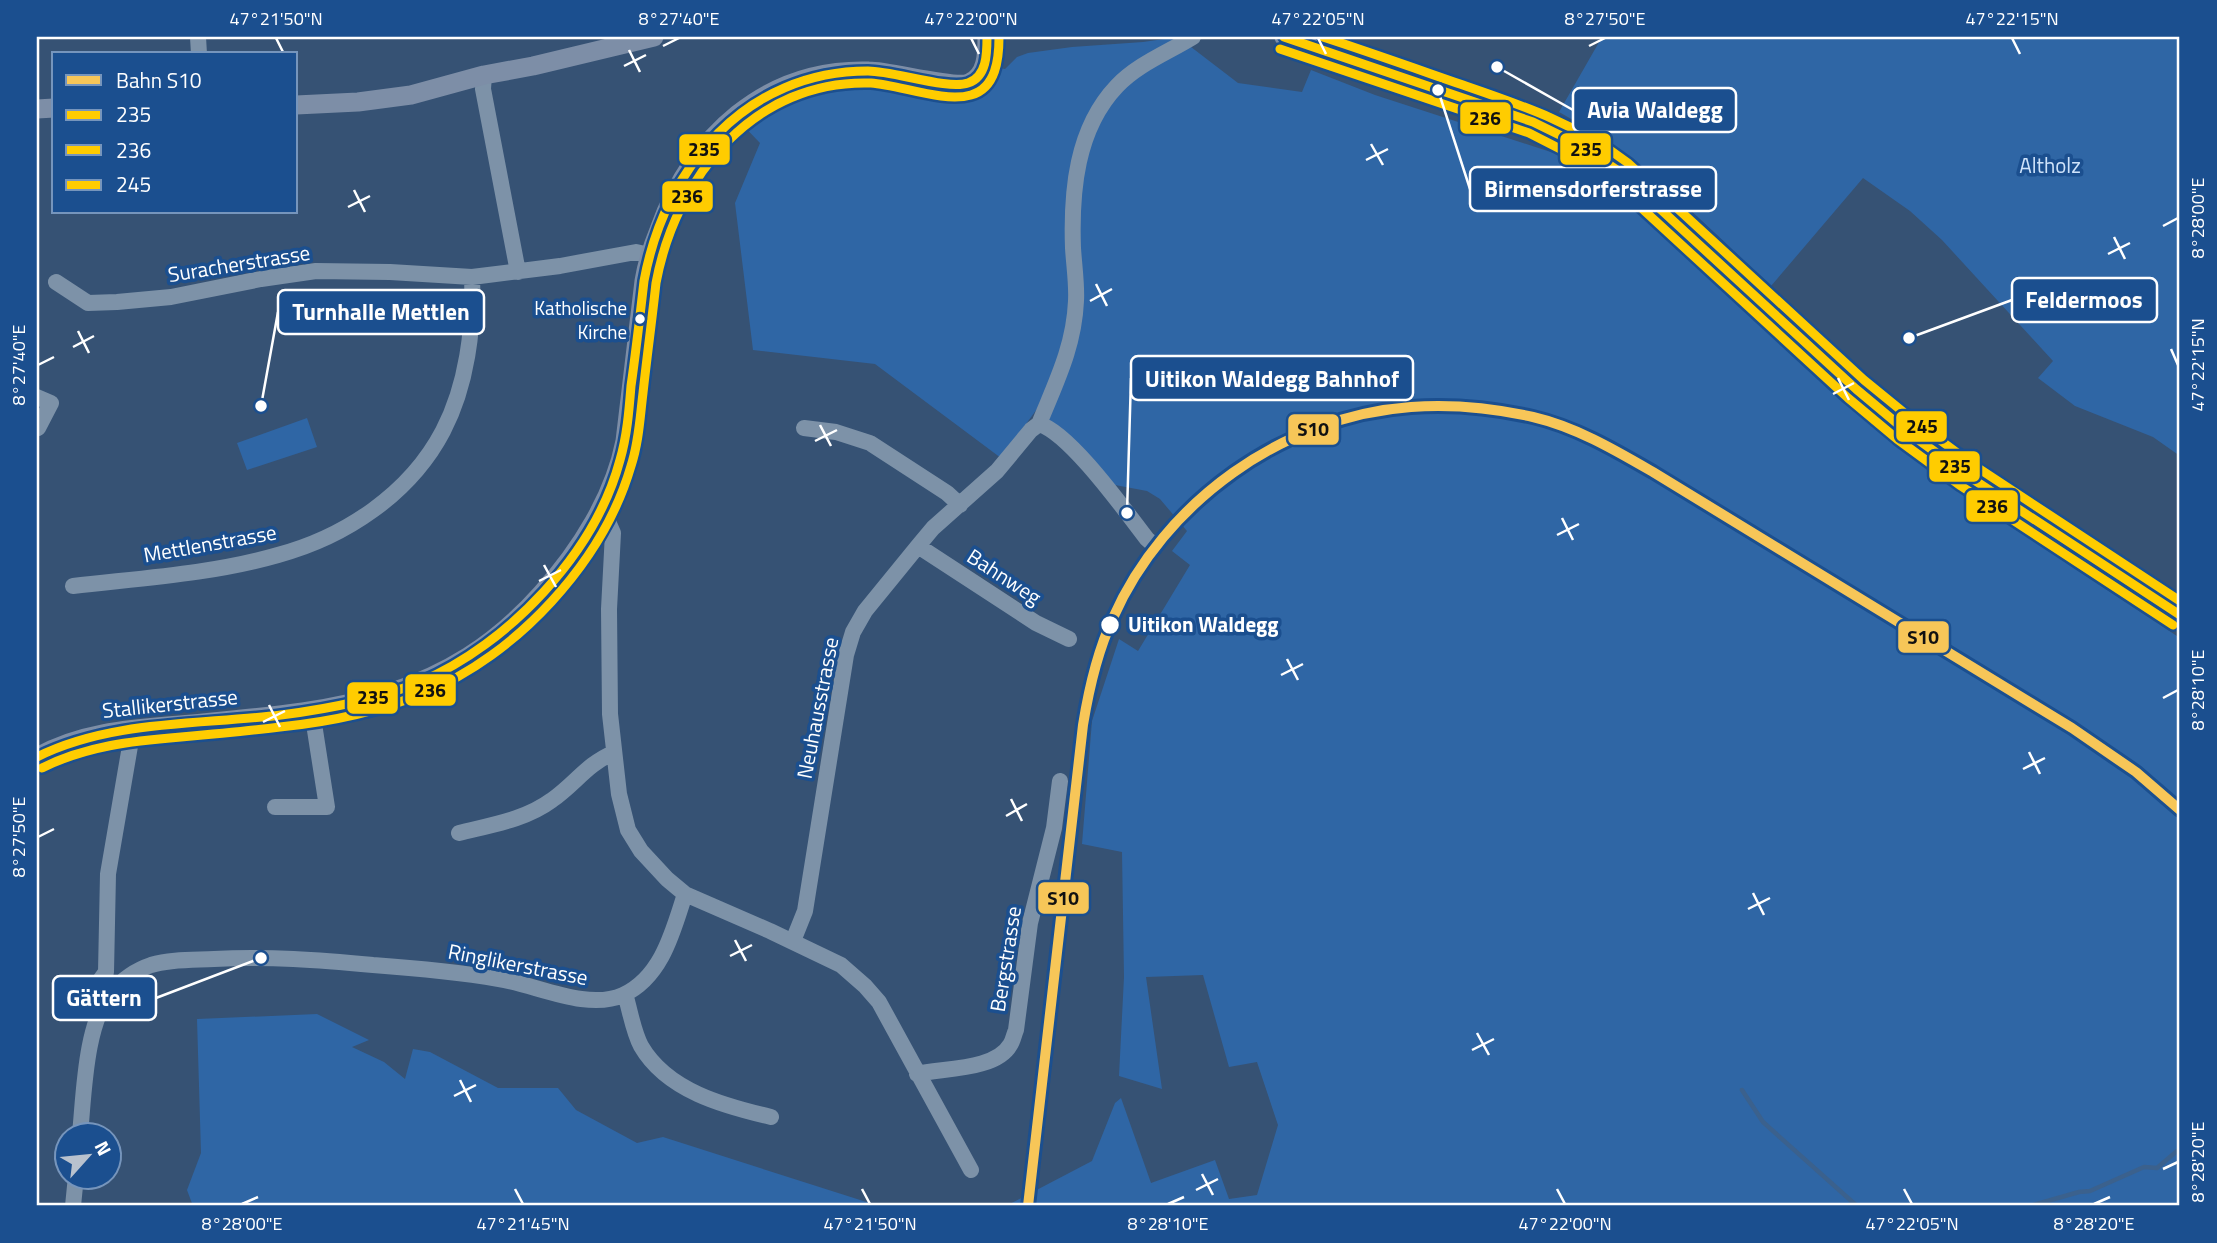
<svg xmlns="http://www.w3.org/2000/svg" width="2217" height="1243" font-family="'Titillium Web',sans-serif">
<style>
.green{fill:#2f66a5}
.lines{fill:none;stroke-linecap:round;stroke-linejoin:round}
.stream{stroke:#3b618d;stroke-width:4.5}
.minor{stroke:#7d92a8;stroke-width:16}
.major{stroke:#7d8ea7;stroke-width:19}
.bus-1-casing{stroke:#1b4f8f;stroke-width:14}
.bus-2-casing{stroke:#1b4f8f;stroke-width:14}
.bus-3-casing{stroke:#1b4f8f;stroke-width:14}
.bus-1{stroke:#fc0;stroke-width:9}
.bus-2{stroke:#fc0;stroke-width:9}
.bus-3{stroke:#fc0;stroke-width:9}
.rail-1-casing{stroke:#1b4f8f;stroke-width:16}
.rail-1{stroke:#f7c658;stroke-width:10}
.ticks{fill:none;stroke:#fff;stroke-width:2.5}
.bus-dot{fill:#fff;stroke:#1b4f8f;stroke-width:2.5}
.labels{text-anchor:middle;stroke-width:7;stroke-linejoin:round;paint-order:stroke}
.bus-label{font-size:19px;fill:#fff;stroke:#1b4f8f;text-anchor:end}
.park-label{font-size:21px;fill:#cfe3fa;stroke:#1b4f8f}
.street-label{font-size:21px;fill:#fff;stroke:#1b4f8f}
.stop-label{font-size:21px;font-weight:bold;fill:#fff;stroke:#1b4f8f;text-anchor:start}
.leader{fill:none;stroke:#fff;stroke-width:2.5}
.callout-dot{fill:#fff;stroke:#1b4f8f;stroke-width:2.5}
.callout{fill:#1b4f8f;stroke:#fff;stroke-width:2.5}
.callout-label{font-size:23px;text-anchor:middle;font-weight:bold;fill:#fff}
.line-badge{stroke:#1b4f8f;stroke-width:2.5}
.pale-badge-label{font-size:19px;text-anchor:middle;font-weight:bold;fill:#111}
.neatline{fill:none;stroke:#fff;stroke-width:2.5}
.ticks-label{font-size:18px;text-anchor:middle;fill:#fff}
</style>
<rect width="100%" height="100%" fill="#365274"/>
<path class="green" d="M1178,37l60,46 64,9 9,-22 64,25 185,60 41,25 27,20 160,147 111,100 59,42 83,55 28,21 111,73v568h-1174l86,-45 23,-58 6,-5 30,85 64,-23 14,39 28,-4 21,-70 -21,-63 -28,5 -26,-92 -57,2 16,112 -43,-13 5,-99 -2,-125 -40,-8 10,-123 27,-82 19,12 52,-86 -18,-14 15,-20 -27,-32 -13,-8 -32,-6 -78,-76 -36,49 -126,-94 -122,-14 -18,-147 25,-60 -26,-27 96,-43 123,11 32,-19 20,4 12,-12 11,-4 44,-6 71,-5z
M1602,37h578v419l-27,-19 -78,-31 -37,-28 15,-17 -111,-121 -32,-29 -47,-33 -92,108c-67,-62 -130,-130 -212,-174z
M307,418l10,29 -70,23 -10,-27z
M317,1014l52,26 -17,7 32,15 21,17 8,-30 17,3 68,36h60l18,22 61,33 26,-6 216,69h-686l-6,-16 14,-37 -4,-134z"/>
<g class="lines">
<path class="stream" d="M1742,1090l21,32 94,84
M2030,1206l49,-14 11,-1 54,-24 13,1 20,-17 3,1"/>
<path class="minor" d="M198,37l1,17
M484,75l-1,14 35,183
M56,282l32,21 29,-1 54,-5 90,-18 55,-8 74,1 82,5 88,-11 76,-14 13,3
M37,397l14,6 -13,25 -1,-1
M1039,424c17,-42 35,-77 37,-123 1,-17 -2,-36 -3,-53 -2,-56 3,-119 44,-162 21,-22 50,-33 76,-49
M804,428l32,4 34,11 77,50 13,12
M599,510l7,7 7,16 -4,76 1,105 9,80 9,36 13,21 26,28 18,15 85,37 71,34 24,21 14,16 92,168
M918,546l118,77 33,16
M73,586c69,-8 139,-12 205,-31 67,-18 132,-61 165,-124 24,-46 31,-103 29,-154
M275,807h52l-15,-96
M459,833c32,-8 66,-13 93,-33 23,-16 35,-36 61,-47
M793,941l12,-30 41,-256 7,-23 12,-21 53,-65 15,-18 64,-57 34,-41 8,-6c31,9 87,88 108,115l8,7
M625,994c5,16 8,37 16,52 26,45 83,60 130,71
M104,1003l-11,-6v-7l13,-18 2,-98 22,-128v-17
M917,1074c26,-6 79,-4 93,-29 3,-4 4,-11 6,-15l14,-107 24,-95 6,-47
M80,1134c4,-39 5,-112 32,-142 10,-12 24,-22 39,-27 20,-6 42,-5 63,-6 53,-3 106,1 159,6 42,3 85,7 126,14 38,6 88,32 124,16 39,-18 50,-64 62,-101
M73,1206l3,-30"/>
<path class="major" d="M1284,37l249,85c32,13 59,29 87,50l236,217 49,41 63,46 212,139
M296,105l62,-3 53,-7 73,-20 49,-9 121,-29
M37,109l17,-1
M37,757c44,-25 94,-28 143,-32 142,-14 260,-17 362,-132 38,-42 72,-96 83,-152l19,-160c3,-18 8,-34 15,-51 33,-93 106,-162 210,-159 21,0 86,18 100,12 18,-8 18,-29 18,-46"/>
<defs>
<path id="bus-1" d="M1284,37l249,85 45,22 42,28 236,217 49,41 63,46 212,139
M37,757c74,-37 163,-32 244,-42 47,-6 95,-15 139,-33 89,-38 175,-129 200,-222 7,-24 9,-49 11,-74 5,-35 9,-70 13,-105 21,-114 102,-210 224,-210 26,0 80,19 100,12 19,-6 19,-30 19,-46"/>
<path id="bus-2" d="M1280,49l249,84 43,22 40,26 236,217 49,41 64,47 212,139
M42,768c44,-22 90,-27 139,-31 33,-3 66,-6 99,-10 49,-5 98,-15 144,-34 92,-37 179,-131 207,-227 8,-24 9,-49 12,-73 4,-37 9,-73 13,-110 20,-107 99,-204 215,-200 29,2 73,20 100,12 25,-7 28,-36 28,-58"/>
<path id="bus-3" d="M1323,37c46,15 91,31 137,47 61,21 116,39 168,79l236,217 49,40 62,46 205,135"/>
</defs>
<use href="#bus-1" class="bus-1-casing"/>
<use href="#bus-2" class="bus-2-casing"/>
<use href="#bus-3" class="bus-3-casing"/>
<use href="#bus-1" class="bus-1"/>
<use href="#bus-2" class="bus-2"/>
<use href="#bus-3" class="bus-3"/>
<defs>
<path id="rail-1" d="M1028,1206l55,-481c6,-37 14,-73 30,-107 51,-116 171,-202 298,-211 41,-3 82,1 122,10 43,10 82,33 120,55l419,256 64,44 44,38"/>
</defs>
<use href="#rail-1" class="rail-1-casing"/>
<use href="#rail-1" class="rail-1"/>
</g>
<path class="ticks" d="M276,38l8,16M971,38l8,16M1318,38l8,16M2012,38l8,16M663,46l16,-8M1589,46l16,-8M629,50l11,22M624,66l22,-11M1371,144l12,21M1366,160l22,-11M354,190l11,22M348,207l22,-11M2163,226l15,-8M2114,237l11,22M2108,254l22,-11M1096,284l11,22M1090,301l22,-12M78,331l11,22M73,347l21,-11M2171,349l7,16M38,365l16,-8M1838,378l11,22M1833,394l21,-11M820,425l11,21M815,441l22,-11M1562,518l11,22M1557,535l22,-11M544,565l12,22M539,581l22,-11M1287,659l11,21M1281,675l22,-11M2163,698l15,-8M269,705l11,22M263,722l22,-11M2029,752l11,22M2023,769l22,-11M1011,799l11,22M1006,816l21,-12M38,837l16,-8M1753,893l11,22M1748,909l22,-11M735,940l11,21M730,956l22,-11M1477,1033l12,22M1472,1050l22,-11M460,1080l11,22M454,1096l22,-11M2163,1169l15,-7M1202,1174l11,21M515,1189l8,15M862,1189l8,15M1557,1189l8,15M1904,1189l8,15M1196,1190l22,-11M242,1204l16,-7M1168,1204l16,-7M2094,1204l16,-7"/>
<g class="bus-dot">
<circle cx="640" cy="319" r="6"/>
<circle cx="1110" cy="625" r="10"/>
</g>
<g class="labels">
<g class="bus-label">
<text x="627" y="315">Katholische<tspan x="627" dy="24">Kirche</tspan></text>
</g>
<g class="park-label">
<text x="2050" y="173">Altholz</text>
</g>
<g class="street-label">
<text transform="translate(239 264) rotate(-9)" y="7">Suracherstrasse</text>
<text transform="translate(210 544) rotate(-10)" y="7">Mettlenstrasse</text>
<text transform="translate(1004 577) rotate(33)" y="7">Bahnweg</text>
<text transform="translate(170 704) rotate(-6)" y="7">Stallikerstrasse</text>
<text transform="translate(818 708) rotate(-79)" y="7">Neuhausstrasse</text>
<text transform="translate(1006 959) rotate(-81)" y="7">Bergstrasse</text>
<text transform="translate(518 965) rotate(11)" y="7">Ringlikerstrasse</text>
</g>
<g class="stop-label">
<text x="1128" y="632">Uitikon Waldegg</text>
</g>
</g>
<path class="leader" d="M1497 67L1573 110M1438 90L1470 189M1909 338L2012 300M261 406L278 312M1127 513L1131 378M261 958L156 998"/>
<g class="callout-dot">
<circle cx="1497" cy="67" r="7"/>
<circle cx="1438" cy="90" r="7"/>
<circle cx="1909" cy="338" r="7"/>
<circle cx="261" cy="406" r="7"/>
<circle cx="1127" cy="513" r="7"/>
<circle cx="261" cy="958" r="7"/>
</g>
<g class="callout">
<rect x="1573" y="88" width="163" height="44" rx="7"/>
<rect x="1470" y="167" width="246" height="44" rx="7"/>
<rect x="2012" y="278" width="145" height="44" rx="7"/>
<rect x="278" y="290" width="206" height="44" rx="7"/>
<rect x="1131" y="356" width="282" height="44" rx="7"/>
<rect x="53" y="976" width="103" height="44" rx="7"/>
</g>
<g class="callout-label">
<text x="1655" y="118">Avia Waldegg</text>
<text x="1593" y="197">Birmensdorferstrasse</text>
<text x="2084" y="308">Feldermoos</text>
<text x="381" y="320">Turnhalle Mettlen</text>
<text x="1272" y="387">Uitikon Waldegg Bahnhof</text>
<text x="104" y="1006">Gättern</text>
</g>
<g class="line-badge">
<rect x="1459" y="101" width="53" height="34" rx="7" fill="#fc0"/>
<rect x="1559" y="132" width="53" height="34" rx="7" fill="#fc0"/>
<rect x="678" y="133" width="53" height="33" rx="7" fill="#fc0"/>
<rect x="661" y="180" width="53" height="33" rx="7" fill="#fc0"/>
<rect x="1895" y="410" width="53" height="33" rx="7" fill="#fc0"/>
<rect x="1287" y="413" width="53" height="33" rx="7" fill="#f7c658"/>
<rect x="1928" y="450" width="53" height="33" rx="7" fill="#fc0"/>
<rect x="1965" y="489" width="54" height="34" rx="7" fill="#fc0"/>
<rect x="1897" y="620" width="53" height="34" rx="7" fill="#f7c658"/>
<rect x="404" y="673" width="53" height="34" rx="7" fill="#fc0"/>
<rect x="346" y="681" width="53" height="34" rx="7" fill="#fc0"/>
<rect x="1037" y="881" width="53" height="34" rx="7" fill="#f7c658"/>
</g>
<g class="pale-badge-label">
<text x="1485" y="125">236</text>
<text x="1586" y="156">235</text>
<text x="704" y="156">235</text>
<text x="687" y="203">236</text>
<text x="1922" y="433">245</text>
<text x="1313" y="436">S10</text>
<text x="1955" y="473">235</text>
<text x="1992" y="513">236</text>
<text x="1923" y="644">S10</text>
<text x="430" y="697">236</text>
<text x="373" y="704">235</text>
<text x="1063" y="905">S10</text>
</g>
<rect width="2217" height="1243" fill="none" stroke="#1b4f8f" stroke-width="77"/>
<rect x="52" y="52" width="245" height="161" fill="#1b4f8f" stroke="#7695bc" stroke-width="2"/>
<rect x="66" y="75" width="35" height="10" fill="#f7c658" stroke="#7695bc" stroke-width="2"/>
<text x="116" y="88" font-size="21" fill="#ffffff">Bahn S10</text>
<rect x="66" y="110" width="35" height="10" fill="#ffcc00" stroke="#7695bc" stroke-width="2"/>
<text x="116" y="122" font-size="21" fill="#ffffff">235</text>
<rect x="66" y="145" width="35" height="10" fill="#ffcc00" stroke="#7695bc" stroke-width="2"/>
<text x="116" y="158" font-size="21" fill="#ffffff">236</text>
<rect x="66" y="180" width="35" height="10" fill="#ffcc00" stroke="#7695bc" stroke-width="2"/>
<text x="116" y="192" font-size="21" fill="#ffffff">245</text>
<g transform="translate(88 1156) rotate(63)"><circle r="33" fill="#1b4f8f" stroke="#7695bc" stroke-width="2"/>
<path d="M0-5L12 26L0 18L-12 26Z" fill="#b9c2ce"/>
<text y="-10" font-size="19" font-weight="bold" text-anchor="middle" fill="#ffffff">N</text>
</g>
<rect x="38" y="38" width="2140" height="1166" class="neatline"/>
<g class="ticks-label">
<text x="276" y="25">47°21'50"N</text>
<text x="679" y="25">8°27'40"E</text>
<text x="971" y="25">47°22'00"N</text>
<text x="1318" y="25">47°22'05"N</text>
<text x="1605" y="25">8°27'50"E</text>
<text x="2012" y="25">47°22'15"N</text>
<text transform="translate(2198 218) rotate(-90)" y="6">8°28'00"E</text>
<text transform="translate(19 365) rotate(-90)" y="6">8°27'40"E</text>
<text transform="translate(2198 365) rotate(-90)" y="6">47°22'15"N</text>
<text transform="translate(2198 690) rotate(-90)" y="6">8°28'10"E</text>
<text transform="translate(19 837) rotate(-90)" y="6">8°27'50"E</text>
<text transform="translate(2198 1162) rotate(-90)" y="6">8°28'20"E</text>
<text x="242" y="1230">8°28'00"E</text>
<text x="523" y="1230">47°21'45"N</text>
<text x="870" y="1230">47°21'50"N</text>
<text x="1168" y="1230">8°28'10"E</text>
<text x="1565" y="1230">47°22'00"N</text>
<text x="1912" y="1230">47°22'05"N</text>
<text x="2094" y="1230">8°28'20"E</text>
</g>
</svg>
